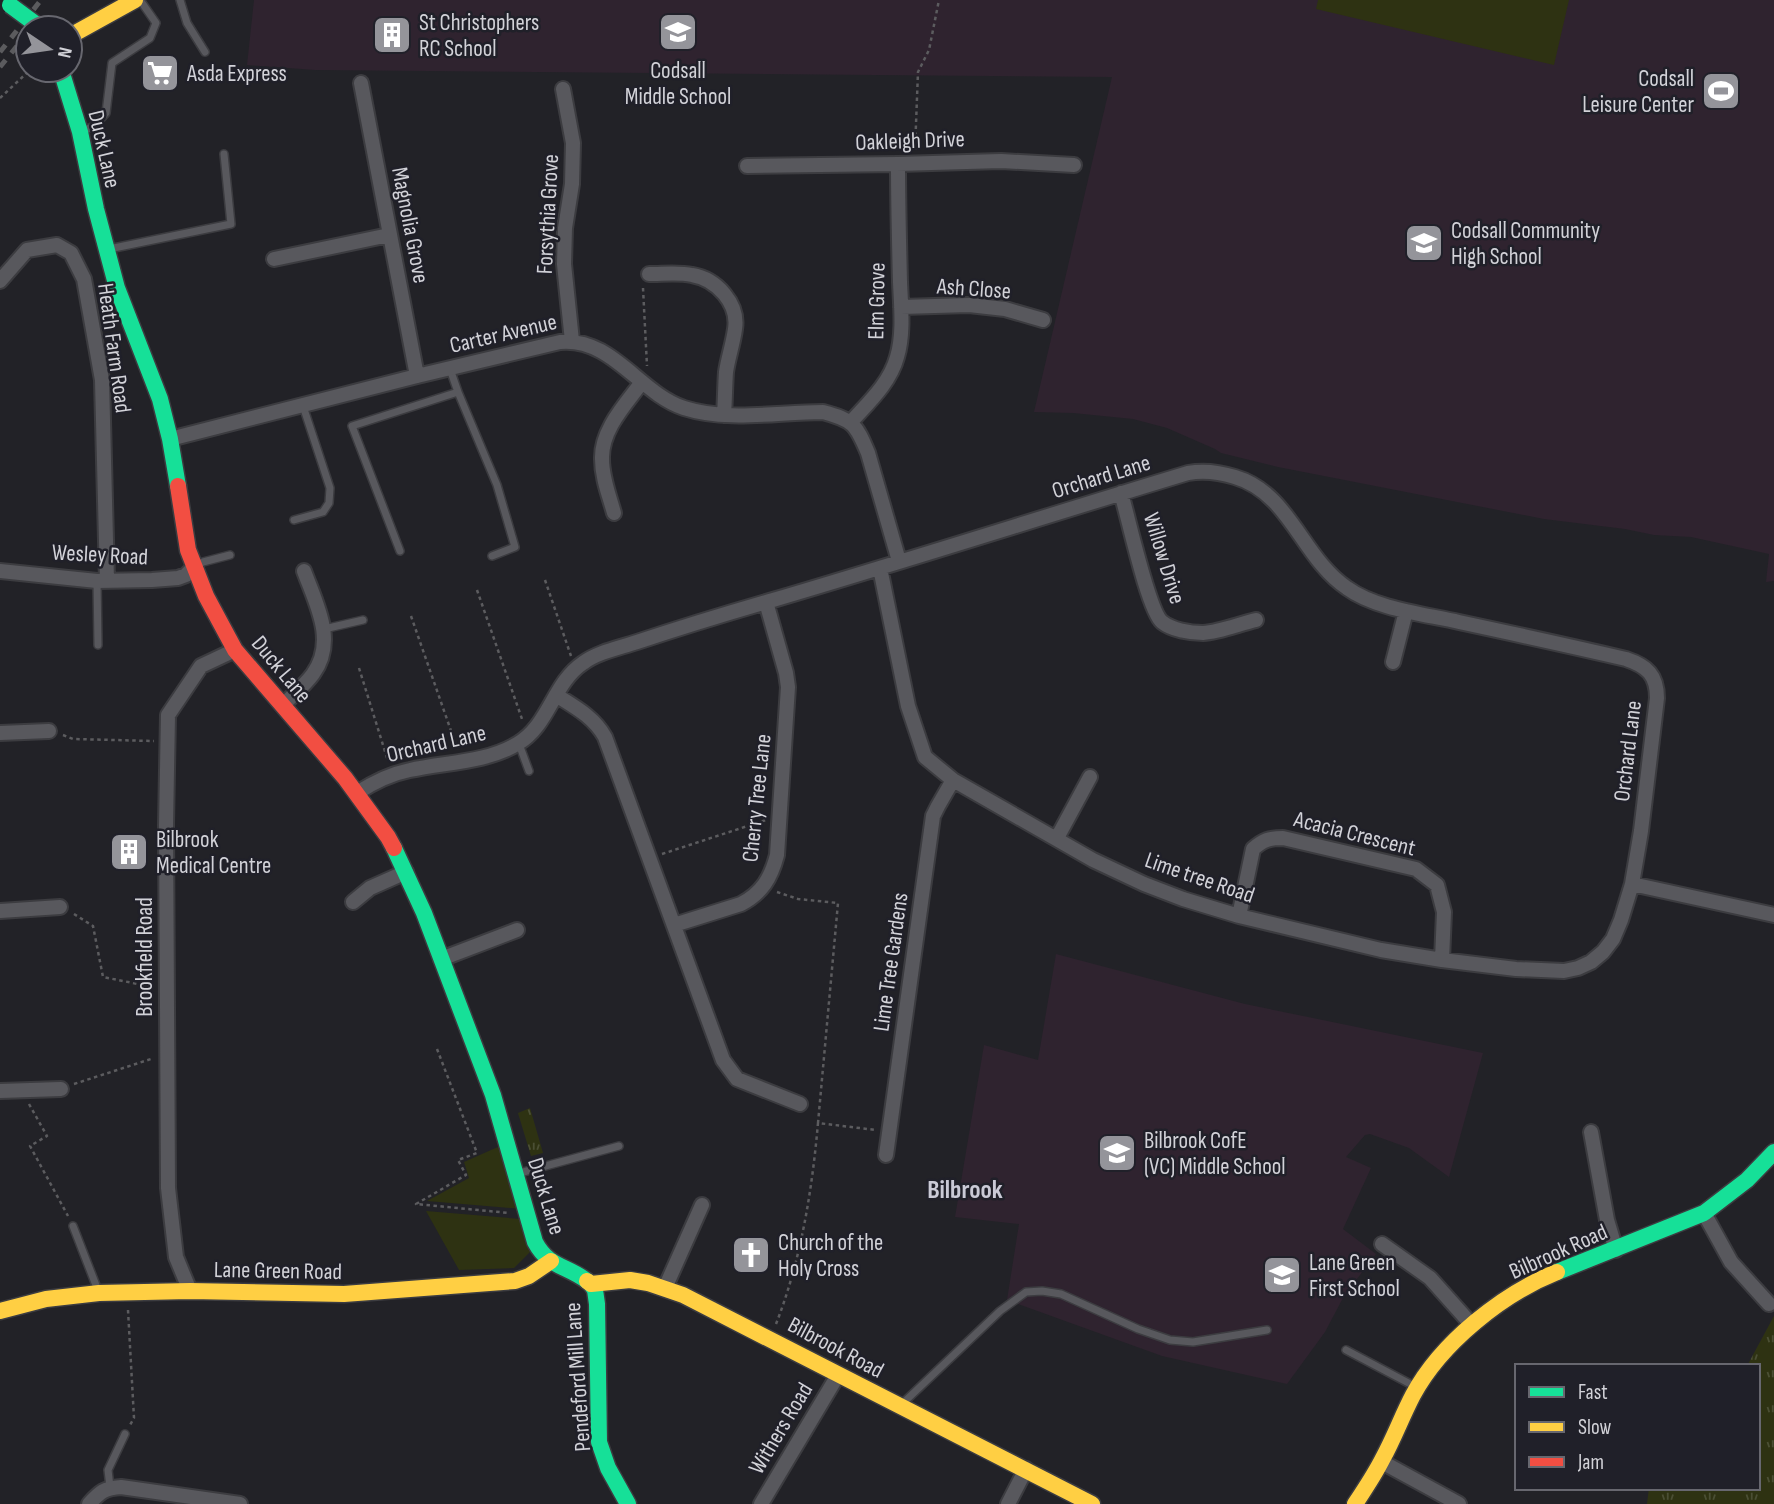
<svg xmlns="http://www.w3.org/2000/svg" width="1774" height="1504" font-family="'Sofia Sans Condensed',sans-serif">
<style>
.education{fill:#2f232f}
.grass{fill:url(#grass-tufts)}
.park{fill:#2e3212}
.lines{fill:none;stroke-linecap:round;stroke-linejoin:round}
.lane-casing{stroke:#3c3c40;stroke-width:10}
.street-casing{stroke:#3c3c40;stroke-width:18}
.fast-casing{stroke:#3c3c40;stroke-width:19}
.slow-casing{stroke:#3c3c40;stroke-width:19}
.jam-casing{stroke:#3c3c40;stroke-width:19}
.path{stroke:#5c5c5f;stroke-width:2.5;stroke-dasharray:3.5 3.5;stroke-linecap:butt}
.lane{stroke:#58585d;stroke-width:7}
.street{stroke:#58585d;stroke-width:14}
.fast{stroke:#16e098;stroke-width:16}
.slow{stroke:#ffcf43;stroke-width:16}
.jam{stroke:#f24e42;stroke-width:16}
.rail{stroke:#5b5b5e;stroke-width:5;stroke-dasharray:9 9;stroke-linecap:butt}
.fast-bridge-casing{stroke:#3c3c40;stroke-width:19;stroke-linecap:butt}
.fast-bridge{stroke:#16e098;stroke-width:16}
.labels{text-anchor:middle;stroke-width:5;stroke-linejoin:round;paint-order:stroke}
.poi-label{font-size:23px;fill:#d2d2d8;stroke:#202029;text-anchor:start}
.street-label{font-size:23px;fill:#d2d2d8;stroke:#202029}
.quarter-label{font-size:26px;font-weight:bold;fill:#cacad6;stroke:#202029}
</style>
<defs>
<pattern id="grass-tufts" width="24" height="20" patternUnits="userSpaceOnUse" patternTransform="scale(1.75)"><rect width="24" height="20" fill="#2e3212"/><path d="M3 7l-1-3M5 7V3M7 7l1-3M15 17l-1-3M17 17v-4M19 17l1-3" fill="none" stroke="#4b4f34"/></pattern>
</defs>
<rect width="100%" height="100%" fill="#222227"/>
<path class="education" d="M254,0h1520v581l-8,1 3,-28 -78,-17 -37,-2 -29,-6 -81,-10 -266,-52 -57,-14 -6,-4 -48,-21 -34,-9 -60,-6 -39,-1 78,-335 -797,-7 -68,-5z
M1056,954l189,50 238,49 -34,124 -40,-29 -39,-14 -5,1 -19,22 25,11 -28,61 33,25 -32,42 -19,36 -38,52 -125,-28 -155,-56 12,-76 -64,-7 29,-172 54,15z"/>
<path class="grass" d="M530,1108l13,45 -12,3 -13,-43z
M1774,1316v188h-127l2,-16h109v-122h-11z"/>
<path class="park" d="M1318,0h251l-15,65 -238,-56z
M500,1146l23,63 -96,-8 42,-23 -5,-16z
M426,1211l95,8 10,32 -17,17 -55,2z"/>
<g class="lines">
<defs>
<path id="lane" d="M180,0l7,23 18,29
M81,132l13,-6 12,-13 6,-50 38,-25 6,-15 -16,-23
M109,249l122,-25 -7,-70
M458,392l39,93 18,62 -23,9
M294,520l29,-8 6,-9 1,-15 -27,-82
M400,551l-48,-125 106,-34 -8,-23
M198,565l5,-3 27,-7
M97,581l1,64
M324,629l39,-9
M519,744l10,27
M516,1174l103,-28
M73,1226l26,67
M1346,1350l70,37
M902,1404l98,-93 26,-19 16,-1 19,3 77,35 32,11 23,2 74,-12
M110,1487l-2,-17 17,-36"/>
<path id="street" d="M361,83l56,293
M563,89l10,54 -1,41 -7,44 -1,36 8,77
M747,166l151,-2 103,-3 73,4
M274,259l115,-24
M649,274c14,0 30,-2 43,1 25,4 47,29 43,54 -2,15 -7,29 -9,43 -1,14 -1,29 -2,43
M0,281l27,-31 30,-5 14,8 13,26 18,101 5,201
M901,307l68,-2 36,4 38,11
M851,422c17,-19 39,-39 46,-65 7,-23 4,-51 3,-75 -1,-39 -2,-78 -2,-118
M170,439l247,-63 143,-34c52,-5 79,51 124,66 44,14 93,4 139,4 30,8 33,12 45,41l31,108
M1121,493c7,23 27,117 41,129 10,8 28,11 41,11 17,-1 36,-9 53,-13
M614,513c-5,-18 -12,-35 -12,-54 -1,-29 23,-54 40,-77
M0,571l97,10 55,-1 26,-2 8,-3 8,-8
M1393,662l13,-51
M556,695c19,12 38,22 49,42l118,323 14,19 63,25
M283,705c10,-10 22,-20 30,-31 24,-33 3,-70 -9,-103
M0,733l49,-2
M357,793c17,-11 33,-19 53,-23 35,-8 75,-7 107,-26 32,-18 36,-61 66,-81 15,-11 36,-15 54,-21 45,-15 91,-29 136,-42 139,-41 276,-85 415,-127 16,-3 31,-1 47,4 55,16 67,81 112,111 29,21 77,26 112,34 56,12 111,24 167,37 21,7 31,16 31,39l-16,133 -9,53 -11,36 -8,19 -10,13 -12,10 -13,6 -14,3 -48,-2 -74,-9 -61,-10 -142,-34 -56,-17 -39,-15 -51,-24 -140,-80 -28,-23 -17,-51 -28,-138
M1057,838l33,-61
M1632,884l142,31
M353,902l17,-14 36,-16
M0,911l60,-4
M1239,916l14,-67c10,-9 16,-11 30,-11l133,31 21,16 7,27 -2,48
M674,925l67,-21c21,-11 30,-26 36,-49l11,-168 -2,-14 -20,-71
M441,959l76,-29
M0,1091l61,-2
M1591,1132l16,88 9,30
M886,1155l47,-339 5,-10 15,-26
M1704,1213l27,49 38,42
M1382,1244l48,34 41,46
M665,1288l37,-83
M190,1291l-14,-34 -8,-69 -2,-363 2,-110 33,-49 34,-16
M1382,1462l77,42
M89,1504c11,-12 15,-16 32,-17l119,17
M761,1504l77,-129
M1008,1504l18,-35"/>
<path id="fast" d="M61,70l19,62 16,77 21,79 43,111 10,40 8,47
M394,848l30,65 69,182 42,147c14,26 31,23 52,39
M1557,1272l147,-59 43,-33 27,-28
M591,1284l4,6 2,14 2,138 9,26 20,36"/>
<path id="slow" d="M70,36l65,-36
M587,1281l4,3 39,-4 18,3 35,12 409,209
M0,1311l46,-12 53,-6 91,-2 154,3 171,-13 14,-5 22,-15
M1355,1504c10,-15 20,-30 28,-46 11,-20 19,-42 30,-63 28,-52 89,-101 144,-123"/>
<path id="jam" d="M178,486l10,64 18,46 29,54 110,128 43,59 6,11"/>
</defs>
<use href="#lane" class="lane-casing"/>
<use href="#street" class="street-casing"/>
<use href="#fast" class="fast-casing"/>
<use href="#slow" class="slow-casing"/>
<use href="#jam" class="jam-casing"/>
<path class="path" d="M0,98l30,-28
M915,150l3,-78 11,-22 10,-50
M643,288l4,78
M545,580l26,76
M477,590l45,129
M411,616l46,132
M359,668l29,93
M63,735l10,4 81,2
M662,854l104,-34
M777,892l21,7 40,4 -20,220 58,7
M74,914l19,12 10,51 50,10
M437,1049l40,104 -19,7 8,15 -50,29 93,9
M74,1084l77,-25
M29,1104l18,32 -17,10 38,70
M128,1310l6,108 -4,7
M776,1324c25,-64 36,-133 42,-201"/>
<use href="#lane" class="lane"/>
<use href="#street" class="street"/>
<use href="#fast" class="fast"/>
<use href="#slow" class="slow"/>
<use href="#jam" class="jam"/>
<path class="rail" d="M0,52l41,-52
M0,67l17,-21"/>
<defs>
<path id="fast-bridge" d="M10,5l31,23"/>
</defs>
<use href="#fast-bridge" class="fast-bridge-casing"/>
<use href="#fast-bridge" class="fast-bridge"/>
</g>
<defs>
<symbol id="school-square" viewBox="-11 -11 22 22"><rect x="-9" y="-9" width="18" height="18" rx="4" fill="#94949a" stroke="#202029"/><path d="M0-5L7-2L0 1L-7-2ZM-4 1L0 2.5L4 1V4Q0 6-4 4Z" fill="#fff"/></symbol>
<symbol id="building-square" viewBox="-11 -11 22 22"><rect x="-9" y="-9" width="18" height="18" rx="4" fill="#94949a" stroke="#202029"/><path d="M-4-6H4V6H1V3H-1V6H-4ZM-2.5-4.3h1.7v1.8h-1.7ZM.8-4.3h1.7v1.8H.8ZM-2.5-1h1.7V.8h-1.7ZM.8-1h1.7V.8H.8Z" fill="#fff"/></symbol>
<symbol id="supermarket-square" viewBox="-11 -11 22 22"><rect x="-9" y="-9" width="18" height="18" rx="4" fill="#94949a" stroke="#202029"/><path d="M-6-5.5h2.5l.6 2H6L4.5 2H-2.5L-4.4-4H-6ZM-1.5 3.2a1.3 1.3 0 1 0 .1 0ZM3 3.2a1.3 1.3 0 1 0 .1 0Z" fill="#fff"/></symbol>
<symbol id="stadium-square" viewBox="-11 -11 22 22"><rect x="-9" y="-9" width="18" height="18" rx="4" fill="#94949a" stroke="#202029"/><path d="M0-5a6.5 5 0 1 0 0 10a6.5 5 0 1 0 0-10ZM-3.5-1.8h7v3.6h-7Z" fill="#fff"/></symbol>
<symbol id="church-square" viewBox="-11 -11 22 22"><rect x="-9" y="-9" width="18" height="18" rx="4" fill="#94949a" stroke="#202029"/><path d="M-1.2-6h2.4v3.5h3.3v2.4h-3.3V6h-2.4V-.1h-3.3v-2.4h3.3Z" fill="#fff"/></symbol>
</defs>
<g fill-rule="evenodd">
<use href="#school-square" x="656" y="10" width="44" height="44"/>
<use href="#building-square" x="370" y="13" width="44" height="44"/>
<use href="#supermarket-square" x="138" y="51" width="44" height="44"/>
<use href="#stadium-square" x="1699" y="69" width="44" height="44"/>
<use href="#school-square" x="1402" y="221" width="44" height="44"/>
<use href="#building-square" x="107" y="830" width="44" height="44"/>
<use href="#school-square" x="1095" y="1131" width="44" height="44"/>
<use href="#church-square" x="729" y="1233" width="44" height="44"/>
<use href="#school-square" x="1260" y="1253" width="44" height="44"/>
</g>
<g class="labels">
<g class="poi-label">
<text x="419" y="30">St Christophers<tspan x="419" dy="26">RC School</tspan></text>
<text x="678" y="78" text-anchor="middle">Codsall<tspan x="678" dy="26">Middle School</tspan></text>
<text x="187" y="81">Asda Express</text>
<text x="1694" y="86" text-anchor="end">Codsall<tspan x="1694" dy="26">Leisure Center</tspan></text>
<text x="1451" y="238">Codsall Community<tspan x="1451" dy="26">High School</tspan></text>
<text x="156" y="847">Bilbrook<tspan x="156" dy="26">Medical Centre</tspan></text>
<text x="1144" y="1148">Bilbrook CofE<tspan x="1144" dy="26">(VC) Middle School</tspan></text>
<text x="778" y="1250">Church of the<tspan x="778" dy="26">Holy Cross</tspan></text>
<text x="1309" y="1270">Lane Green<tspan x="1309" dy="26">First School</tspan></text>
</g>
<g class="street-label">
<text transform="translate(910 140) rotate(-2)" y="8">Oakleigh Drive</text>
<text transform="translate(105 149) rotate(77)" y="8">Duck Lane</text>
<text transform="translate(547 214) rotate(-87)" y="8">Forsythia Grove</text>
<text transform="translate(411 225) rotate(79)" y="8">Magnolia Grove</text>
<text transform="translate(974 288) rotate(4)" y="8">Ash Close</text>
<text transform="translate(876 301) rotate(-89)" y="8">Elm Grove</text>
<text transform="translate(503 333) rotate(-13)" y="8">Carter Avenue</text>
<text transform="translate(115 348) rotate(82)" y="8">Heath Farm Road</text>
<text transform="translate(1101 476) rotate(-17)" y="8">Orchard Lane</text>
<text transform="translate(100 554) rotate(3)" y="8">Wesley Road</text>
<text transform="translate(1165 558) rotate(73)" y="8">Willow Drive</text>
<text transform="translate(282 669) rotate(50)" y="8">Duck Lane</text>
<text transform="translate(436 743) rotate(-13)" y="8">Orchard Lane</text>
<text transform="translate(1627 751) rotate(-83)" y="8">Orchard Lane</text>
<text transform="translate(756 798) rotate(-84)" y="8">Cherry Tree Lane</text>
<text transform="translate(1355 833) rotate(14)" y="8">Acacia Crescent</text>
<text transform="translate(1200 877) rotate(19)" y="8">Lime tree Road</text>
<text transform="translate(144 957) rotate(-90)" y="8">Brookfield Road</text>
<text transform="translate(890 962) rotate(-82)" y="8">Lime Tree Gardens</text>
<text transform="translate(547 1196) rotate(73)" y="8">Duck Lane</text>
<text transform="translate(1558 1251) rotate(-24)" y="8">Bilbrook Road</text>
<text transform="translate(278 1270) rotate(1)" y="8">Lane Green Road</text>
<text transform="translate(836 1347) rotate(28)" y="8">Bilbrook Road</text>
<text transform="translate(577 1377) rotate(-94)" y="8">Pendeford Mill Lane</text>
<text transform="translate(780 1428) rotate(-59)" y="8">Withers Road</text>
</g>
<g class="quarter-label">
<text x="965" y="1198">Bilbrook</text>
</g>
</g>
<rect x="1515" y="1364" width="245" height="126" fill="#202029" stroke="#67676f" stroke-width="2"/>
<rect x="1529" y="1387" width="35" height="10" fill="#16e098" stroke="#67676f" stroke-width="2"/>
<text x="1578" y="1399" font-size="21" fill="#d2d2d8">Fast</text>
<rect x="1529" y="1422" width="35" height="10" fill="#ffcf43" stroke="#67676f" stroke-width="2"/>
<text x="1578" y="1434" font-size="21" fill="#d2d2d8">Slow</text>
<rect x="1529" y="1457" width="35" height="10" fill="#f24e42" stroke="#67676f" stroke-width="2"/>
<text x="1578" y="1469" font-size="21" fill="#d2d2d8">Jam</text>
<g transform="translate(49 49) rotate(103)"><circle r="33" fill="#202029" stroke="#67676f" stroke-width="2"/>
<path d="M0-5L12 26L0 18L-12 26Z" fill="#94949a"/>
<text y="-10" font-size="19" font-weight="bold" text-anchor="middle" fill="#d2d2d8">N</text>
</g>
</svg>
